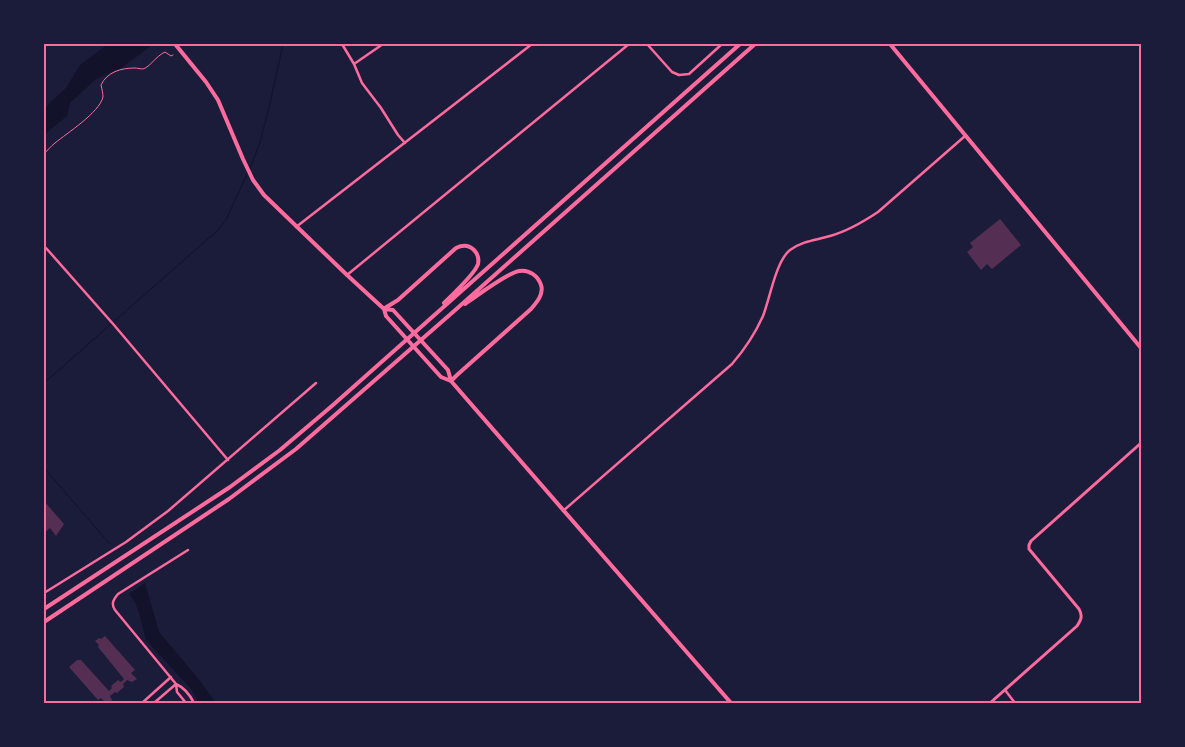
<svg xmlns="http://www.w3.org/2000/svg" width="1185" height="747" font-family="'Alegreya Sans',sans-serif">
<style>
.water{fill:#12122b}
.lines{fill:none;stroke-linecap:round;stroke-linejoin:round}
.stream{stroke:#12122b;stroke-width:1}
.building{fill:#542f53}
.path{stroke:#ff6b9d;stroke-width:1}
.minor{stroke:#ff6b9d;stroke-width:2.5}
.tertiary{stroke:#ff6b9d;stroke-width:3}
.secondary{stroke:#ff6b9d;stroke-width:4}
.neatline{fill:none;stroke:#ff6b9d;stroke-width:2}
</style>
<rect width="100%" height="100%" fill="#1b1b3a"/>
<path class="water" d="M108,44h46l-33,24 -25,11 -26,24 -3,13 -23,19v-27l22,-20 14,-23z
M145,583l14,49 38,45 19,26h-17l-8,-14 -45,-49 -7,-27 -4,-11 -6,-8z"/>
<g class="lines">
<path class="stream" d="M250,169l10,-27 9,-34 14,-64
M44,383l174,-153 8,-10 22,-48
M44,468l66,76"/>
</g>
<path class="building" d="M1000,219l21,26 -29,24 -5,-5 -6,6 -14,-18 6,-5 -3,-4z
M44,501l20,23 -8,12 -6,-8 -6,5z
M105,636l30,34 -4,3 6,6 -5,3 -5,-2 -4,4 1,3 -7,6 -2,-1 -5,4 2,4 -4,3h-2l-5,-5 -3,2 -29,-33 8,-7h4l28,31 3,-3 -1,-2 7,-6 3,2 3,-3 -26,-32 1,-2 -4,-4 4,-3 2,1z"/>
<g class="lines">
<path class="path" d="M44,154c3,-3 7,-8 11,-11 12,-10 44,-30 48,-46 0,-3 -1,-8 -2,-12 6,-13 20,-17 34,-17 1,0 7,1 8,1 7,-2 13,-13 22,-17l6,4 2,-1"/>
<path class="minor" d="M342,44l12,20 8,19 19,25 17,27 7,8
M647,44l25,28 7,3 10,-1 33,-30
M354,64l29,-20
M296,227l236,-183
M44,249l2,-1 68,77 114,135
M347,275l282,-231
M563,511l169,-147c13,-15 23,-30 31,-48 7,-18 13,-55 27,-66 12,-9 27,-10 40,-14 18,-5 33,-14 48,-24l87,-76
M188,550l-70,44c-5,6 -7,10 -3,16l61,74c9,4 14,11 18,19
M44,593l82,-51 42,-31 148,-128
M176,684l1,8 9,11
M1005,690l10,13
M142,703l29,-26
M154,703l22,-19"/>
<path class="tertiary" d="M990,703l87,-77c4,-6 6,-10 2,-17l-50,-60v-4l2,-4 110,-98"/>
<path class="secondary" d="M175,44l31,38 12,18 25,59 10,21 11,15 83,80 37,34 9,1 55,60 3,11
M890,44l251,304
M385,308l13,-8 58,-52c6,-3 12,-4 18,2 4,4 5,9 4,14 -3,10 -26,31 -34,39
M384,309l2,7 55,61 10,4 280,322
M451,381l6,-6 74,-66c6,-7 13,-15 10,-24 -3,-9 -12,-16 -22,-14 -12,2 -42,25 -54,33
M44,609l186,-122 50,-37 53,-45 407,-361
M44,622l185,-123 67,-50 157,-137 302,-268"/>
</g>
<rect width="1185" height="747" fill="none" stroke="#1b1b3a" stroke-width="90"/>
<rect x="45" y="45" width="1095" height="657" class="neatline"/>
</svg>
